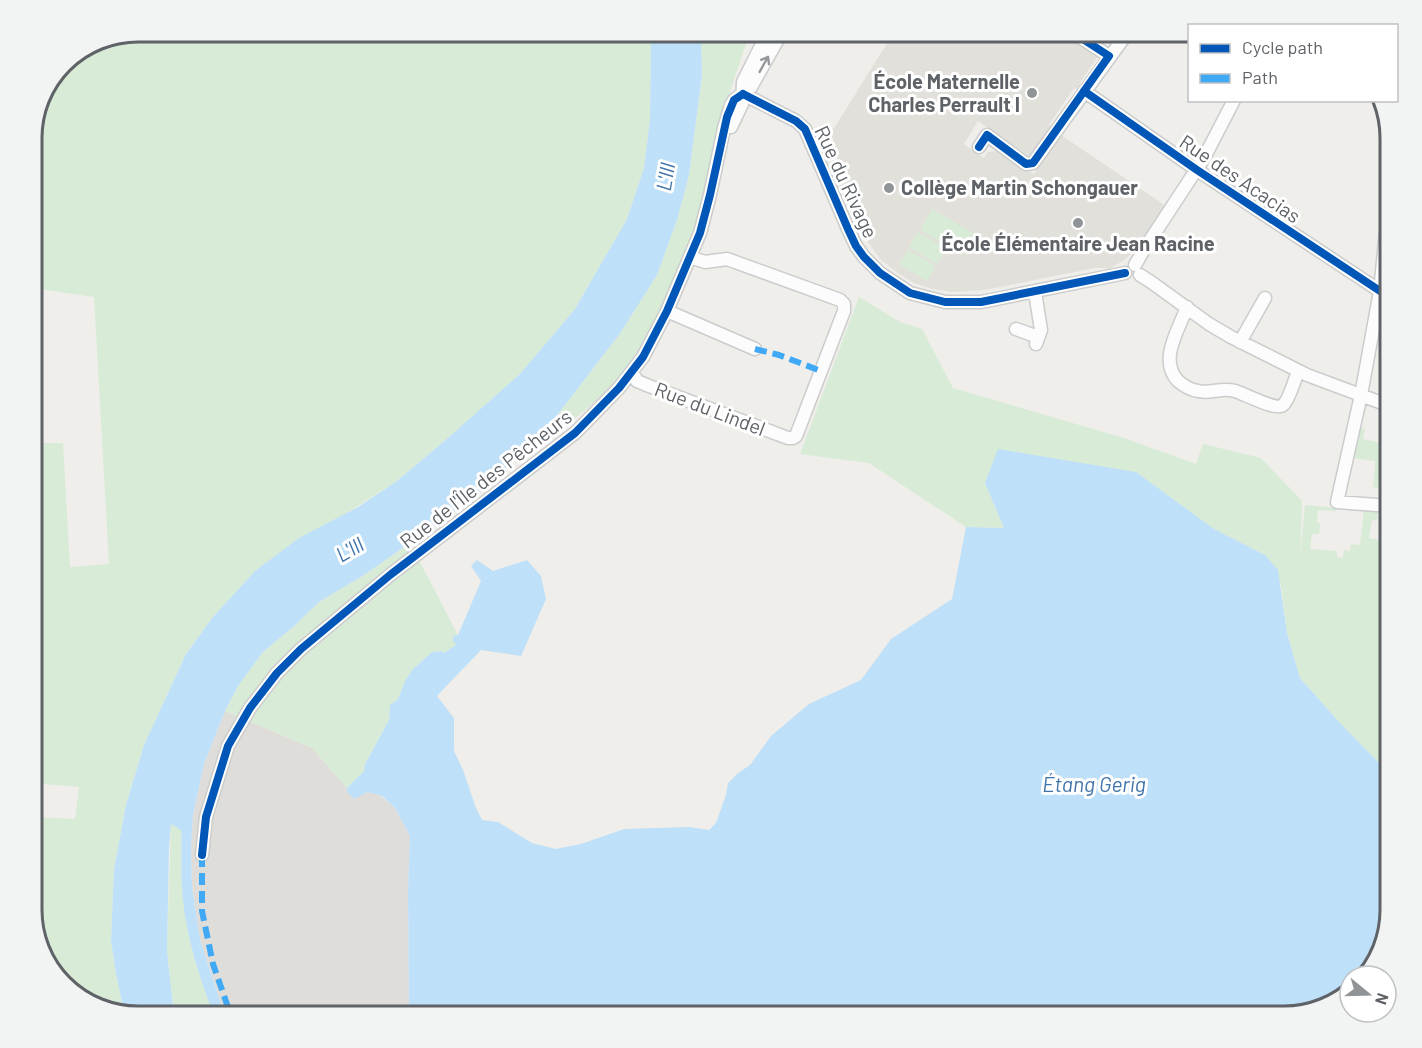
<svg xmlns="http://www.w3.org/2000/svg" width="1422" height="1048" font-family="Barlow,sans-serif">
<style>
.industrial{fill:#dfddda}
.education{fill:#e2e0da}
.green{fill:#d8ebd6}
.water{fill:#bfe0f9}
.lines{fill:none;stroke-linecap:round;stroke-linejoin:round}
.minor-casing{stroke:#cbcccc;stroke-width:15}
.minor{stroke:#fdfcfc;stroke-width:12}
.quiet{stroke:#3fa9f5;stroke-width:6;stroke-dasharray:12 6;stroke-linecap:butt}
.cycleway-casing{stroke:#fff;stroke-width:11}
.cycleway{stroke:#0057b8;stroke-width:8}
.oneway{stroke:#96999c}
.poi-dot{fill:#919496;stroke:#fff;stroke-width:2}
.labels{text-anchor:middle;stroke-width:6;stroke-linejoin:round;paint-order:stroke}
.poi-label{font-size:20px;font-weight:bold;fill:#5f6368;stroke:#fff;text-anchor:end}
.street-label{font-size:20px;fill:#5f6368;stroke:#fff}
.water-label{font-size:21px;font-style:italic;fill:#4174aa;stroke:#fff}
.rim{fill:none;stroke:#5f6368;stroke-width:3}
</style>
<rect width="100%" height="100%" fill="#efeeea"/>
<path class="industrial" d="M225,711l87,37 35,40 1,5 11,3 9,-4 8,1 5,3 14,12 15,28 -2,55 1,125h-184l-25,-76 -8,-53 -1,-40 2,-32 11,-51z"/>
<path class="education" d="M894,32h167l37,24 -22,33 -2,-1 -25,37 2,2 -19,29h-3l-51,-35 -14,23 20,14 4,-6 11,-2 35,24 27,-39 105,71 -32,45 -11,10 -13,7h-15l-110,22 -32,2 -21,-3 -18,-6 -15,-9 -18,-14 -22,-30 -36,-84z"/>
<path class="green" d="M138,32h512l1,10 -1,78 -6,48 -17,51 -52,90 -55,65 -71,63 -52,44 -142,90 -42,46 -27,37 -42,91 -18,60 -12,64 -3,72 5,33 8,38 -50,-17 -28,-32 -14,-47v-99l43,2 4,-32 -47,-4v-340h31l7,124 39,-3 -15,-267 -62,-9v-157l11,-40 25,-33z
M701,32h49l-33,98 -20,101 -28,64 -27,54 -29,37 -47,40 -15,-3 68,-88 38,-60 20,-55 12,-45 13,-100z
M932,209l43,25 -13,21 -42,-25z
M918,232l28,17 -9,15 -28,-17z
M908,250l28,16 -9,15 -28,-17z
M859,297l41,25 22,7 31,59 171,50 72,26 7,-20 58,14 41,43 -2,58 5,-54 31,3v3l-18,-1 -1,13h3l-1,11h-7l-2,15 27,2v6l6,1 1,-8 6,1 1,-7 9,1 4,-35 14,1 -1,9h-5l-3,18 18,3 -1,19h4v214l-50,-51 -40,-45 -13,-45 -6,-48 -16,-30 -51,-26 -78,-57 -151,11 19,45 -38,-1 -97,-64 -69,-9z
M1359,427l6,2 -2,10 26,6 1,-4v10h-4l-5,37 -8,-1 2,-22v-4l-23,-3z
M410,543l48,92 -2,10 -12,8 -2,-2 -10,1 -20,18 -7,11 -7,18 -8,6 -1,15 -24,44 -1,7 -17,17 -35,-40 -87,-37 13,-25 25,-34 30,-25 26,-25 45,-27z
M171,824l10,5c0,24 -1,47 2,70 4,41 17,80 31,117h-40l-7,-65z"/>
<path class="water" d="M650,32h51l1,43 -13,100 -12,45 -20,55 -38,60 -68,88 -6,11 -81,71 -100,70 -45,27 -26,25 -30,25 -25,34 -13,25 -21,53 -11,51 -2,32 1,40 8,53 25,76h-11c-14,-37 -27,-76 -31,-116 -3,-24 -1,-47 -2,-70l-10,-6 -2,24 -2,103 7,65h-36l-14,-4 -8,-38 -5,-33 3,-72 12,-64 18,-60 42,-91 27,-37 42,-46 44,-33 59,-31 39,-26 52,-44 71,-63 55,-65 52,-90 17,-51 6,-48 1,-78z
M998,449l138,23 78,57 51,26 13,15 9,63 13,45 40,45 50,51v136l-21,64 -2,2h-17v14l-19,15 -47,11h-875l-1,-125 2,-55 -15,-28 -13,-12 -14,-4 -14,7 -6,-6 -1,-5 17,-17 1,-7 24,-44 1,-15 8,-6 7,-18 7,-11 20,-18 10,-1 2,2 12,-8v-1l-3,-2v-6l5,-1 23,-54 -10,-15 6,-6 16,11 34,-11 14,16 5,23 -25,57 -40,-6 -44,46 17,22v33l9,19 13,38 6,12 16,2 34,21 24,6 25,-5 43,-15 65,-2 20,3 7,-7 10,-28 2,-12 10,-10 12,-8 21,-29 38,-32 52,-24 30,-41 61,-40 14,-72 38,1 -19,-45z"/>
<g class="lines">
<defs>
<path id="minor" d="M1072,32l37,24
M1084,91l113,79 183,121
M743,94l53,27 9,8 43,100 8,17 8,11 16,16 30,20 35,9h36l144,-29
M731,127l11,-23 1,-22 25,-50
M979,147l8,-12 39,29 7,-1 95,-131
M1390,192l-10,99 -19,104 -24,107 53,4
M1135,265l8,-14 61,-93 30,-58
M1140,275l11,7 58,42 22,13 76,38 83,31
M1035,292l6,38 -5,14
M1187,307c-8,22 -29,53 -9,74 6,5 12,9 20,10 13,3 24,-4 37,0 10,3 41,20 48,14 6,-5 12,-26 15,-34
M667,311l88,38
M1016,329l22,8
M1240,342l25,-44
M632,372l5,9 12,5 139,52h5l3,-2 48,-125v-7l-4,-4 -113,-41 -22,3 -15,-5
M202,855l4,-38 22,-71 22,-38 27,-35 24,-24 89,-74 185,-142 44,-45 24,-31 24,-46 33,-78 10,-38 14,-67 7,-23 3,-5 17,-13 31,-55"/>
</defs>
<use href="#minor" class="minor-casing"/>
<use href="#minor" class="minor"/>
<path class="quiet" d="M755,349l24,6 42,16
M202,855v56l11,53 18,52"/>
<defs>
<path id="cycleway" d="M1084,91l113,79 183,121
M743,94l53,27 9,8 43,100 8,17 8,11 16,16 30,20 35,9h36l144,-29
M979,147l8,-12 39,29 7,-1 76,-107 -37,-24
M202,855l4,-38 22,-71 22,-38 27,-35 24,-24 89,-74 185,-142 44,-45 24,-31 24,-46 33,-78 10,-38 17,-78 7,-17 9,-6"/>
</defs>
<use href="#cycleway" class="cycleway-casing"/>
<use href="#cycleway" class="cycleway"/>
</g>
<defs><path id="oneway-shaft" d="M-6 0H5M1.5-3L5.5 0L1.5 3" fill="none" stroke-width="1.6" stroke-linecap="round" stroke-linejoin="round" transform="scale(1.5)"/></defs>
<use class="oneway" href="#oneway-shaft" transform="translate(764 64) rotate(-61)"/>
<g class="poi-dot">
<circle cx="1032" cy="93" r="6"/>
<circle cx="889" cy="188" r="6"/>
<circle cx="1078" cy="223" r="6"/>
</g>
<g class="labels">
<g class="poi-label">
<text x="1020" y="89">École Maternelle<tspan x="1020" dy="23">Charles Perrault I</tspan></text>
<text x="901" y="195" text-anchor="start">Collège Martin Schongauer</text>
<text x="1078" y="251" text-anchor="middle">École Élémentaire Jean Racine</text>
</g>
<g class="street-label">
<text transform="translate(1240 179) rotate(34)" y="7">Rue des Acacias</text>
<text transform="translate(846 182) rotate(65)" y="7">Rue du Rivage</text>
<text transform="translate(710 409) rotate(21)" y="7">Rue du Lindel</text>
<text transform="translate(486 479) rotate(-38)" y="7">Rue de l'Île des Pêcheurs</text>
</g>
<g class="water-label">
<text transform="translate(666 177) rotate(-80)" y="7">L'Ill</text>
<text transform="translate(350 550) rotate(-30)" y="7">L'Ill</text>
<text x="1094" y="792">Étang Gerig</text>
</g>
</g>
<path d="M0 0H1422V1048H0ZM138 42H1284A96 96 0 0 1 1380 138V910A96 96 0 0 1 1284 1006H138A96 96 0 0 1 42 910V138A96 96 0 0 1 138 42Z" fill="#f2f3f3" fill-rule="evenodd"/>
<path class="rim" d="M138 42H1284A96 96 0 0 1 1380 138V910A96 96 0 0 1 1284 1006H138A96 96 0 0 1 42 910V138A96 96 0 0 1 138 42Z"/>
<rect x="1188" y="24" width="210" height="78" fill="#ffffff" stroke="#bfc1c3" stroke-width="1.5"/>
<rect x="1200" y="44" width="30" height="9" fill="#0057b8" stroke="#bfc1c3" stroke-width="1.5"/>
<text x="1242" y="54" font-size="18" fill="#5f6368">Cycle path</text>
<rect x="1200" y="74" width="30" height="9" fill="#3fa9f5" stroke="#bfc1c3" stroke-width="1.5"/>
<text x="1242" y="84" font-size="18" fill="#5f6368">Path</text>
<g transform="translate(1368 994) rotate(109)"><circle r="28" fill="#ffffff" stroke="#bfc1c3" stroke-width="1.5"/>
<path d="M0-4.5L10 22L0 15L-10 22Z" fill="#919496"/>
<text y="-9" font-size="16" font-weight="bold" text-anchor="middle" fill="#5f6368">N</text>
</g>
</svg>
